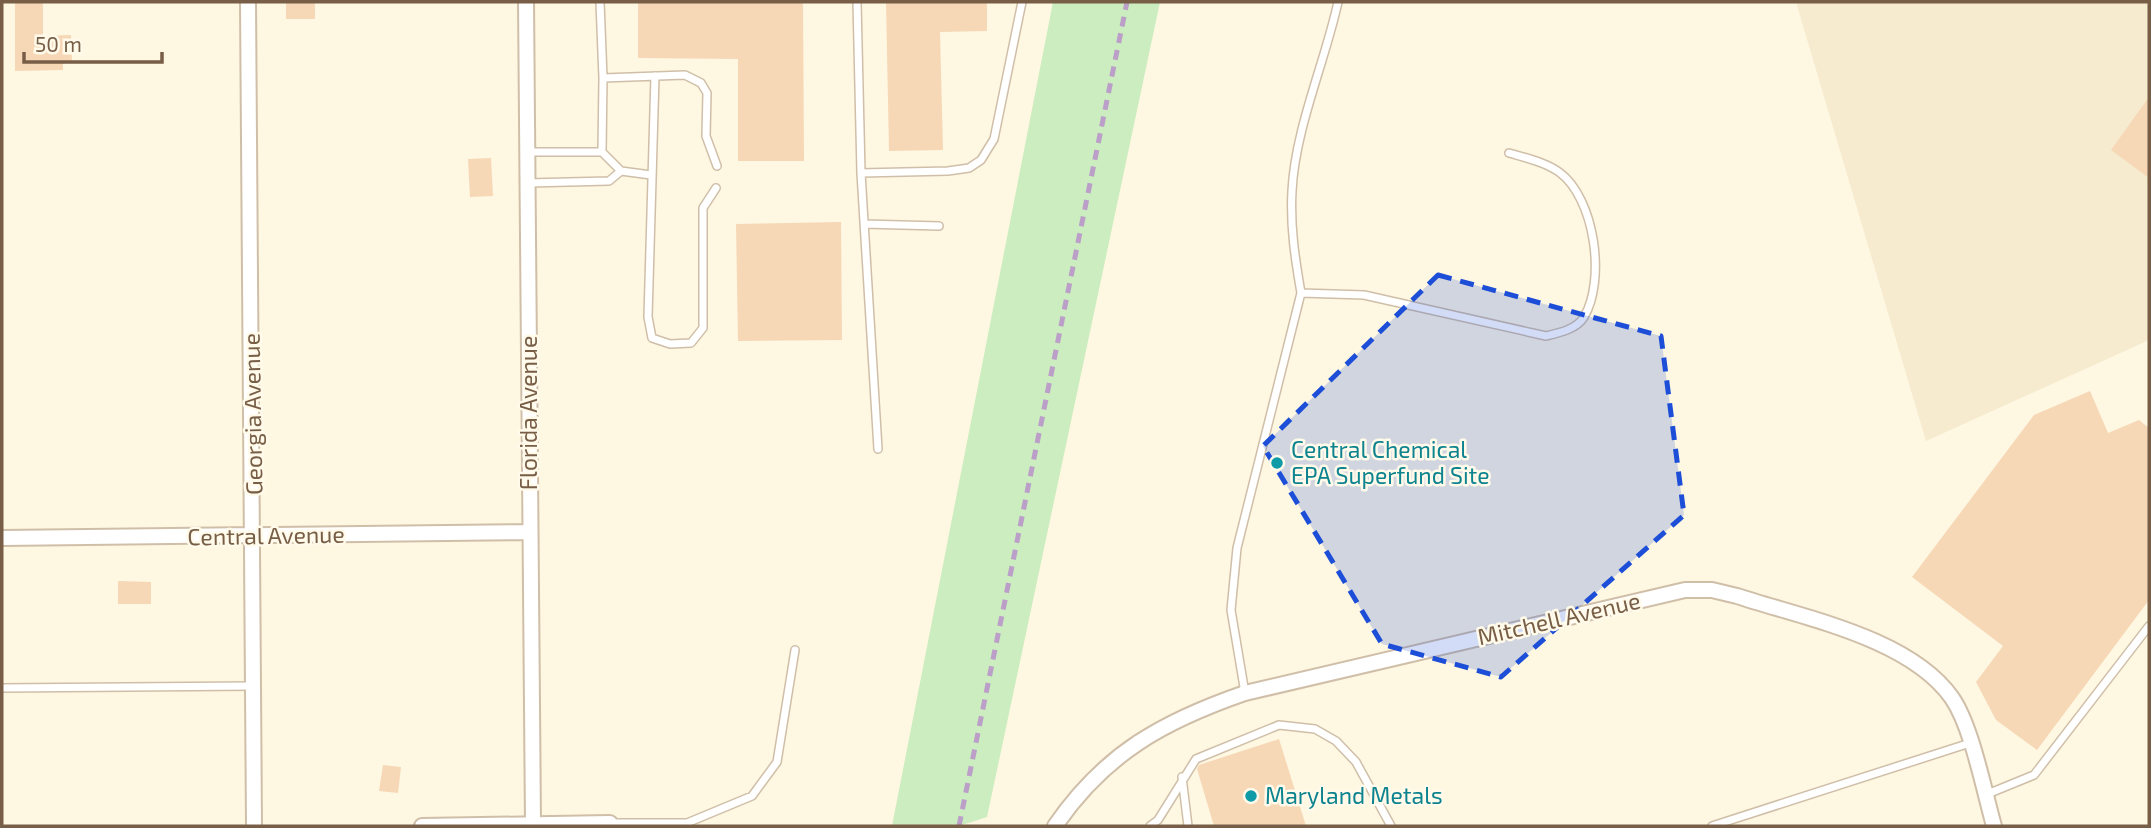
<svg xmlns="http://www.w3.org/2000/svg" width="2151" height="828" font-family="'Exo 2',sans-serif">
<style>
.residential{fill:#f6eacf}
.green{fill:#cbedbf}
.building{fill:#f6d8b7}
.lines{fill:none;stroke-linecap:round;stroke-linejoin:round}
.lane-casing{stroke:#d0bfa8;stroke-width:10}
.street-casing{stroke:#d0bfa8;stroke-width:18}
.lane{stroke:#fff;stroke-width:7}
.street{stroke:#fff;stroke-width:14}
.rail{stroke:#bb9fc8;stroke-width:5;stroke-dasharray:10 7;stroke-linecap:butt}
.marked{fill:#1d4ed8;fill-opacity:0.2;stroke:#1d4ed8;stroke-width:5;stroke-dasharray:14 9;stroke-linejoin:round}
.culture-dot{fill:#0f9aa8;stroke:#fffaea;stroke-width:2.5}
.labels{text-anchor:middle;stroke-width:5;stroke-linejoin:round;paint-order:stroke}
.street-label{font-size:23px;fill:#785e46;stroke:#fffaea}
.culture-label{font-size:23px;fill:#0d838f;stroke:#fffaea;text-anchor:start}
</style>
<rect width="100%" height="100%" fill="#fef7e2"/>
<path class="residential" d="M1796,2h353v338l-223,101z"/>
<path class="green" d="M1053,2h107l-173,815 -28,9h-67z"/>
<path class="building" d="M15,2h28v34l28,-1 1,27h-9v8l-48,1z
M286,2h29v17h-29z
M638,2h165l1,159h-66v-102l-100,-1z
M886,2h101v29l-47,1 3,118 -54,1z
M2149,97v81l-38,-28z
M491,158l2,38 -23,1 -2,-38z
M841,222l1,118 -104,1 -2,-117z
M2090,391l18,42 31,-13 10,8v172l-112,150 -41,-30 -20,-38 27,-36 -91,-69 122,-162z
M118,581l33,1v22h-33z
M1279,739l27,87h-92l-17,-57 2,-4z
M383,765l18,2 -3,26 -19,-2z"/>
<g class="lines">
<defs>
<path id="lane" d="M600,2l3,76
M857,2l4,171 17,276
M655,76l-7,241 4,21 18,6 21,-1 12,-15v-120l13,-20
M528,152h74l19,19 30,4
M602,152l1,-74 82,-3 16,8 6,10 -1,43 11,30
M861,173l87,-2 21,-3 12,-8 13,-21 28,-137
M528,183l81,-2 12,-10
M864,224l75,2
M1301,293c-6,-35 -11,-67 -9,-102 3,-62 33,-129 46,-189
M2,688l251,-2
M1245,693l-14,-83 6,-62 64,-255 63,2 182,41c13,-3 31,-7 38,-19 22,-37 11,-119 -25,-145 -14,-10 -33,-14 -50,-19
M1182,777l6,49
M1985,795l49,-20 115,-149
M610,823h77l65,-27 25,-34 18,-112
M1150,826l8,-6 38,-61 83,-34 36,4 21,12 20,21 35,64
M1712,826l258,-83"/>
<path id="street" d="M248,2l6,824
M526,2l7,822
M2,538l528,-6
M422,826l188,-3v3
M1055,826c50,-73 109,-105 190,-133l440,-103h27l25,6c67,22 173,42 215,102 20,29 32,93 42,128"/>
</defs>
<use href="#lane" class="lane-casing"/>
<use href="#street" class="street-casing"/>
<use href="#lane" class="lane"/>
<use href="#street" class="street"/>
<path class="rail" d="M959,826l168,-824"/>
</g>
<path class="marked" d="M1438,275l223,61 23,179 -183,162 -119,-33 -119,-198z"/>
<g class="culture-dot">
<circle cx="1277" cy="463" r="7"/>
<circle cx="1251" cy="796" r="7"/>
</g>
<g class="labels">
<g class="street-label">
<text transform="translate(529 413) rotate(-90)" y="8">Florida Avenue</text>
<text transform="translate(253 414) rotate(-91)" y="8">Georgia Avenue</text>
<text transform="translate(266 536) rotate(-1)" y="8">Central Avenue</text>
<text transform="translate(1559 619) rotate(-13)" y="8">Mitchell Avenue</text>
</g>
<g class="culture-label">
<text x="1291" y="458">Central Chemical<tspan x="1291" dy="26">EPA Superfund Site</tspan></text>
<text x="1265" y="804">Maryland Metals</text>
</g>
</g>
<rect width="2151" height="828" fill="none" stroke="#785e46" stroke-width="7"/>
<path d="M24 52v10h138v-10" fill="none" stroke="#785e46" stroke-width="3.5"/>
<text x="35" y="52" font-size="21" fill="#785e46" stroke="#fffaea" stroke-width="5" paint-order="stroke">50 m</text>
</svg>
